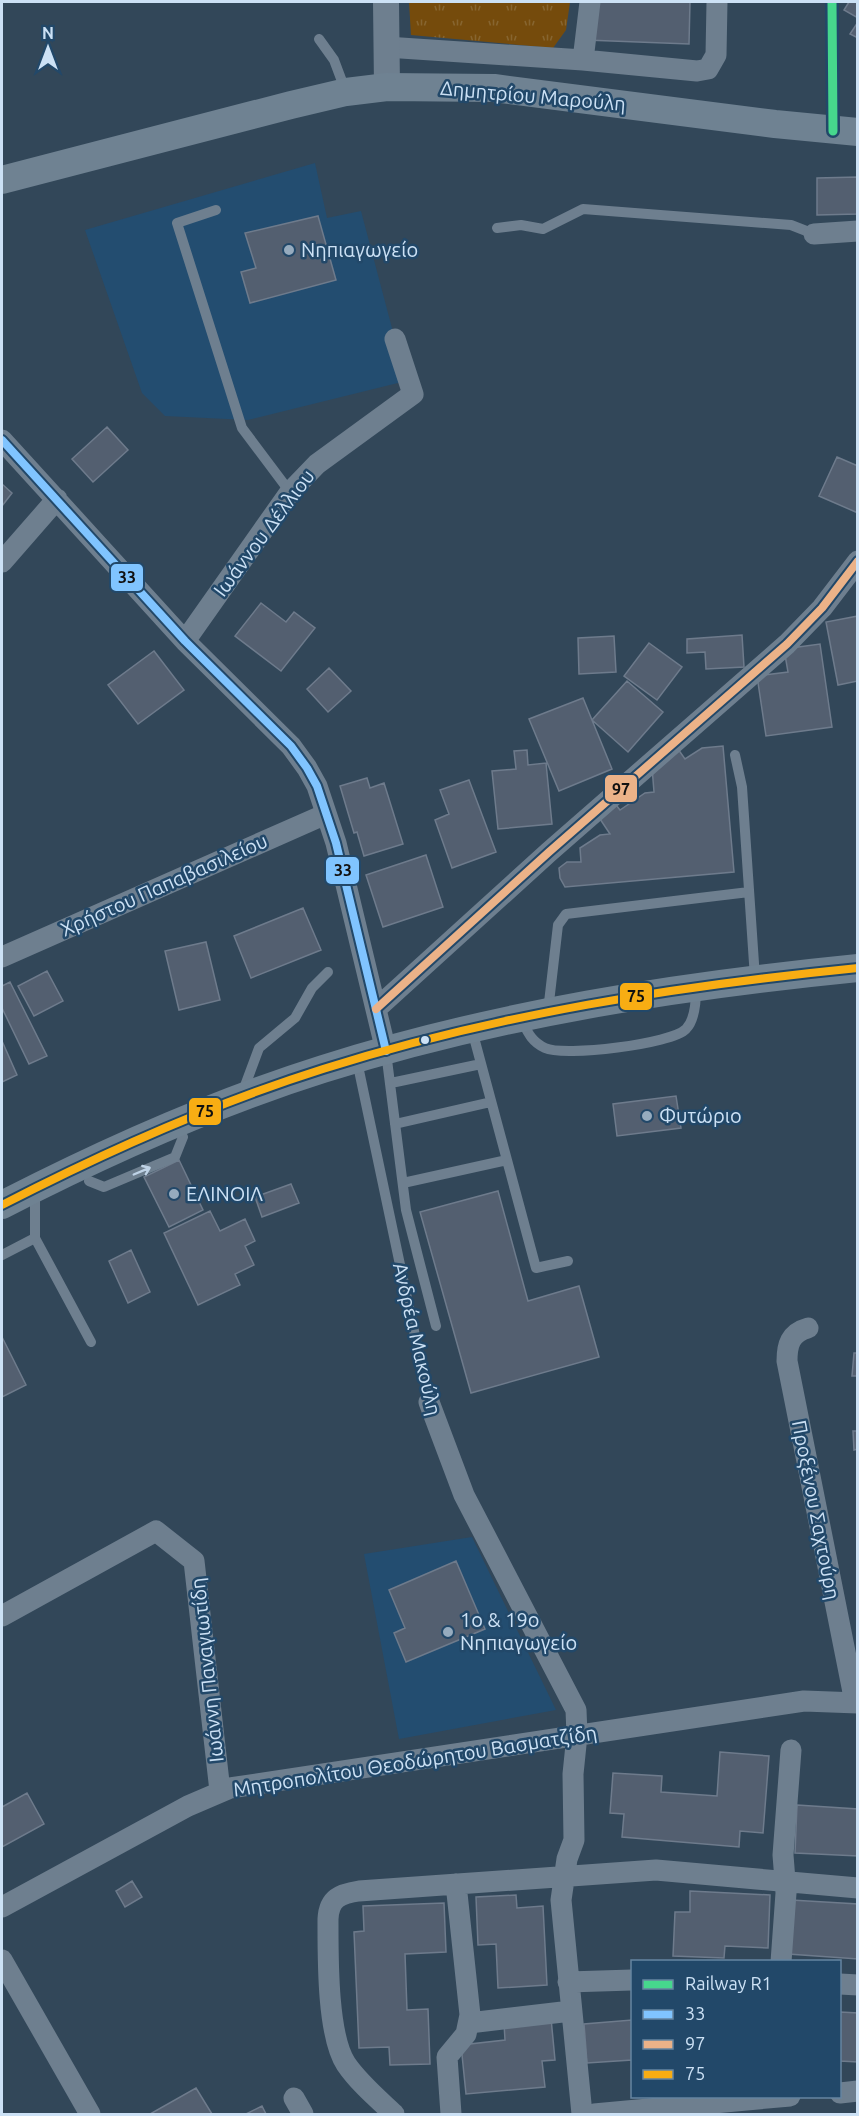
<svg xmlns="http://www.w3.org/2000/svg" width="859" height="2116" font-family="Ubuntu,sans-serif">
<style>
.built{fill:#234d70}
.park{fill:url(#park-tufts)}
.building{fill:#535f70;stroke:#6e7b8c;stroke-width:1.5}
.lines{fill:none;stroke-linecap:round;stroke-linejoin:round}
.service{stroke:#6e7f8f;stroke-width:10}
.minor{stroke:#6e7f8f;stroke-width:21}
.tertiary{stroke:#6e7f8f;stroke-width:26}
.secondary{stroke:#6f8292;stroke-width:28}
.bus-1-casing{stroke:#224869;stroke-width:12}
.bus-2-casing{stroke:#224869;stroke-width:12}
.bus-3-casing{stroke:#224869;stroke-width:12}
.bus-1{stroke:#80c4ff;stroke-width:8}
.bus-2{stroke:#ebb288;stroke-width:8}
.bus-3{stroke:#f8ad13;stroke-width:8}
.rail-1-casing{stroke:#224869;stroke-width:14}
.rail-1{stroke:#46d78d;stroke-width:9}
.oneway{stroke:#bed2e6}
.poi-dot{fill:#96abbe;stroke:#224869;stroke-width:2}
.bus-dot{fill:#cce1f5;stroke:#224869;stroke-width:2}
.labels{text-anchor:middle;stroke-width:5;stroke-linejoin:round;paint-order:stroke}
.street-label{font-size:20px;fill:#cce1f5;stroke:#224869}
.poi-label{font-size:20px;fill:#cce1f5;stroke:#224869;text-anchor:start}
.line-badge{stroke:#224869;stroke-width:2}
.pale-badge-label{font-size:16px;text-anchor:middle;font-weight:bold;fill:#111}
</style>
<defs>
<pattern id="park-tufts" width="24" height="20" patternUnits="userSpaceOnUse" patternTransform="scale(1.5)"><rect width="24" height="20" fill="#754b0c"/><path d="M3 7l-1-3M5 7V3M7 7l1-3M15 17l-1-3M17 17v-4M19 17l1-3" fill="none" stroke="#876530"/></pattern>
</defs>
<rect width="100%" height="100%" fill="#324759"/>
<path class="built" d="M315,163l12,55 34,-7 45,170 -158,39 -83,-4 -23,-23 -57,-163z
M472,1537l84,173 -157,29 -35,-185z"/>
<path class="park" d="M409,2h161l-4,28 -13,18 -142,-13z"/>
<path class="building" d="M590,2h100l-1,42 -103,-4z
M849,2h9v16l-14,-8z
M858,22v16l-8,-4z
M858,177v37l-41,1v-37z
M318,216l18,64 -86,23 -9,-31 15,-4 -11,-35z
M107,427l21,23 -35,32 -21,-23z
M837,457l21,9v47l-39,-17z
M2,484l10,9 -10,13z
M261,603l25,19 8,-10 21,16 -34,43 -46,-35z
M858,616v65l-20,4 -12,-63z
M742,635l2,32 -38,2 -1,-17 -18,1v-14z
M614,636l2,36 -37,2 -1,-36z
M649,643l33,24 -25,33 -33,-24z
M820,644l12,83 -66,9 -9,-60 31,-4 -4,-23z
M154,651l30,39 -46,34 -30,-39z
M329,668l22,23 -23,21 -21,-23z
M627,681l36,31 -35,40 -36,-32z
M583,698l29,71 -53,22 -30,-72z
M723,746l11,126 -169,15 -5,-9 -1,-10 8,-6h14l-1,-14 20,-13 10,-1 -14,-21 17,-12 7,9 25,-17 9,-1 -2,-25 26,-18 7,10 17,-11z
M527,750l1,15 18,-2 6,61 -54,5 -6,-58 24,-2 -2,-18z
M367,778l3,10 14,-5 19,61 -39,12 -7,-24 -3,1 -14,-47z
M469,780l27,72 -44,16 -17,-48 14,-6 -9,-24z
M426,855l17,52 -60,20 -17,-52z
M303,908l18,42 -70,28 -17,-42z
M206,942l14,58 -41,10 -14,-59z
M47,971l16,30 -29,15 -16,-30z
M10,982l37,74 -18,8 -27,-56v-22z
M2,1041l15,34 -15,7z
M676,1096l5,32 -64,8 -4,-32z
M179,1160l24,50 -34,17 -25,-50z
M291,1184l8,19 -37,14 -7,-20z
M498,1191l30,110 51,-15 20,71 -128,36 -51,-181z
M210,1211l10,20 25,-12 10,22 -10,5 9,19 -19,9 5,11 -42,20 -34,-72z
M131,1250l19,42 -22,11 -19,-42z
M2,1337l24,48 -24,12z
M854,1353h4v23h-6z
M853,1431h5v18l-4,1z
M456,1561l29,68 -79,33 -12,-29 11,-5 -16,-38z
M720,1752l49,4 -6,77 -23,-2 -1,16 -117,-10 2,-23 -14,-1 3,-40 49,3 -1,16 56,4z
M27,1793l17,31 -42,23v-40z
M797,1805l61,4v47l-63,-3z
M132,1881l10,16 -17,10 -9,-16z
M690,1891l80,4 -2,53 -43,-2 -1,12 -51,-2 2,-44h15z
M516,1895l1,13 26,-2 4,79 -49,3 -2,-44 -18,1 -2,-48z
M791,1900l67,4v55l-70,-5z
M444,1903l2,49 -41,2 2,56 21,-1 2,55 -40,1 -1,-18 -30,1 -5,-116 10,-1 -1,-25z
M840,2012l18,1v49l-18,-1z
M551,2018l4,42 -13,1 3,26 -79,7 -5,-49 44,-5 -1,-17z
M632,2020v40l-45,3 -3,-39z
M196,2088l16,26h-62z
M262,2106l4,8h-20z"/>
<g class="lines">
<path class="service" d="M319,39l15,21 12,32
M216,210l-39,13 65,205 48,64
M497,228l24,-3 22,4 40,-20 208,16 23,9
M735,755l7,32 13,191
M548,1011l10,-86 8,-11 183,-22
M522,1021c6,12 10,21 23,27 19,9 127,-4 141,-19 9,-9 10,-28 10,-40
M472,1030l64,238 32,-7
M386,1052l20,158 30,116
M357,1061l72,341
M391,1083l90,-19
M243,1091l16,-43 36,-30 17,-30 16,-16
M395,1124l96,-22
M89,1181l15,6 71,-30 8,-20
M403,1183l104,-23
M35,1238v-48
M2,1255l33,-17 56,104"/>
<path class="minor" d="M386,47l197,13 114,11 11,-2 8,-14 1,-53
M583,60l7,-58
M814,234l44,-3
M2,440l183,201 106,105 16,22 10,18 19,57 50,208
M2,562l55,-63
M185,641l105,-149 27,-28 96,-70 -18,-55
M2,957l324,-143
M376,1009l173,-157 238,-208 35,-36 36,-47
M808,1328c-18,5 -21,17 -21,33l68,341
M429,1402l35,93 112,215 1,25 -4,39 1,66 -7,19 -6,41 21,214
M2,1616l154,-85 38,30 26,230
M2,1907l186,-101 42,-18 574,-87 54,2
M2,1960l88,154
M781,1962l5,-69 -3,-38 8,-105
M568,1982l64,-2
M840,1984l18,1
M469,2023l102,-12
M840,2093l18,-2
M294,2098l9,16
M394,2114c-16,-15 -35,-31 -48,-50 -19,-29 -18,-108 -18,-145 1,-21 12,-25 31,-28l297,-21 202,18
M451,2114l-4,-57 19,-23 4,-19 -14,-131
M594,2114l196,-18"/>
<path class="tertiary" d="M386,2l1,85"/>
<path class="secondary" d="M2,180l289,-75 55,-13 41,-5 107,1 281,36 83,8
M2,1205c103,-53 210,-101 321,-136 174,-55 354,-83 535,-101"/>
<defs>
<path id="bus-1" d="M2,440l183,201 106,105 16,22 10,18 19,57 50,208"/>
<path id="bus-2" d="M376,1009l173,-157 238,-208 35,-36 36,-47"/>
<path id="bus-3" d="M2,1205c103,-53 210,-101 321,-136 174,-55 354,-83 535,-101"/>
</defs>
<use href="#bus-1" class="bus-1-casing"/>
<use href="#bus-2" class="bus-2-casing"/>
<use href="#bus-3" class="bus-3-casing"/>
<use href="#bus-1" class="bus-1"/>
<use href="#bus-2" class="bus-2"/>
<use href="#bus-3" class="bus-3"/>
<defs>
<path id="rail-1" d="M832,2l1,129"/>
</defs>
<use href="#rail-1" class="rail-1-casing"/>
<use href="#rail-1" class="rail-1"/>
</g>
<defs><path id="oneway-shaft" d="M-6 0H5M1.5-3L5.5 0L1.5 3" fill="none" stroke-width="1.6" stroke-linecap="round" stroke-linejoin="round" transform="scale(1.5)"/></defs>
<use class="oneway" href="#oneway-shaft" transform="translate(142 1171) rotate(-23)"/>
<g class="poi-dot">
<circle cx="289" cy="250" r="6"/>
<circle cx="647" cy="1116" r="6"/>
<circle cx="174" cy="1194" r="6"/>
<circle cx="448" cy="1632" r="6"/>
</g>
<circle class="bus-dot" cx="425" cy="1040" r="5"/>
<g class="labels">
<g class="street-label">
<text transform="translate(533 96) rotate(5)" y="7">Δημητρίου Μαρούλη</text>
<text transform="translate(264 533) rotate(-53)" y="7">Ιωάννου Δέλλιου</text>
<text transform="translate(164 885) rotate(-24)" y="7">Χρήστου Παπαβασιλείου</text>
<text transform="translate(417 1339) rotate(77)" y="7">Ανδρέα Μακούλη</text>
<text transform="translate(816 1510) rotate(79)" y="7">Προξένου Σαχτούρη</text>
<text transform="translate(207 1670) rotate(-96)" y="7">Ιωάννη Παναγιωτίδη</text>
<text transform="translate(415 1761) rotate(-9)" y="7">Μητροπολίτου Θεοδώρητου Βασματζίδη</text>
</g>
<g class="poi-label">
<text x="301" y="257">Νηπιαγωγείο</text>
<text x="659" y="1123">Φυτώριο</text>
<text x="186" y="1201">ΕΛΙΝΟΙΛ</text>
<text x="460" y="1627">1ο &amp; 19ο<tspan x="460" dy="23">Νηπιαγωγείο</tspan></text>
</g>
</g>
<g class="line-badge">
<rect x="110" y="563" width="34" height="29" rx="6" fill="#80c4ff"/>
<rect x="604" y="774" width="34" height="29" rx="6" fill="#ebb288"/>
<rect x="325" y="856" width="35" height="29" rx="6" fill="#80c4ff"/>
<rect x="619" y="982" width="34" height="29" rx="6" fill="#f8ad13"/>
<rect x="188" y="1097" width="34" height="29" rx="6" fill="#f8ad13"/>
</g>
<g class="pale-badge-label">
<text x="127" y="583">33</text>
<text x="621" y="795">97</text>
<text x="343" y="876">33</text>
<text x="636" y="1002">75</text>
<text x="205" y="1117">75</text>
</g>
<rect width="859" height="2116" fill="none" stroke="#cce1f5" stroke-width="6"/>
<rect x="631" y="1960" width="210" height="138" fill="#224869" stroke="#6685a1" stroke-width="1.5"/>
<rect x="643" y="1980" width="30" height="9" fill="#46d78d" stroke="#6685a1" stroke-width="1.5"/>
<text x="685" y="1990" font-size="18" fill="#cce1f5">Railway R1</text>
<rect x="643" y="2010" width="30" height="9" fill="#80c4ff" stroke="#6685a1" stroke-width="1.5"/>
<text x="685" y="2020" font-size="18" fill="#cce1f5">33</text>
<rect x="643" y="2040" width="30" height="9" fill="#ebb288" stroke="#6685a1" stroke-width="1.5"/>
<text x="685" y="2050" font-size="18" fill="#cce1f5">97</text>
<rect x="643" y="2070" width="30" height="9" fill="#f8ad13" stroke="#6685a1" stroke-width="1.5"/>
<text x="685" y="2080" font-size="18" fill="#cce1f5">75</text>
<g transform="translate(48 48)" stroke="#224869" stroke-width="4.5" paint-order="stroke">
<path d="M0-4.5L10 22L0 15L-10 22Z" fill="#cce1f5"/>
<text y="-9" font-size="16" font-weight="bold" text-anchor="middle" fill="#cce1f5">N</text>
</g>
</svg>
